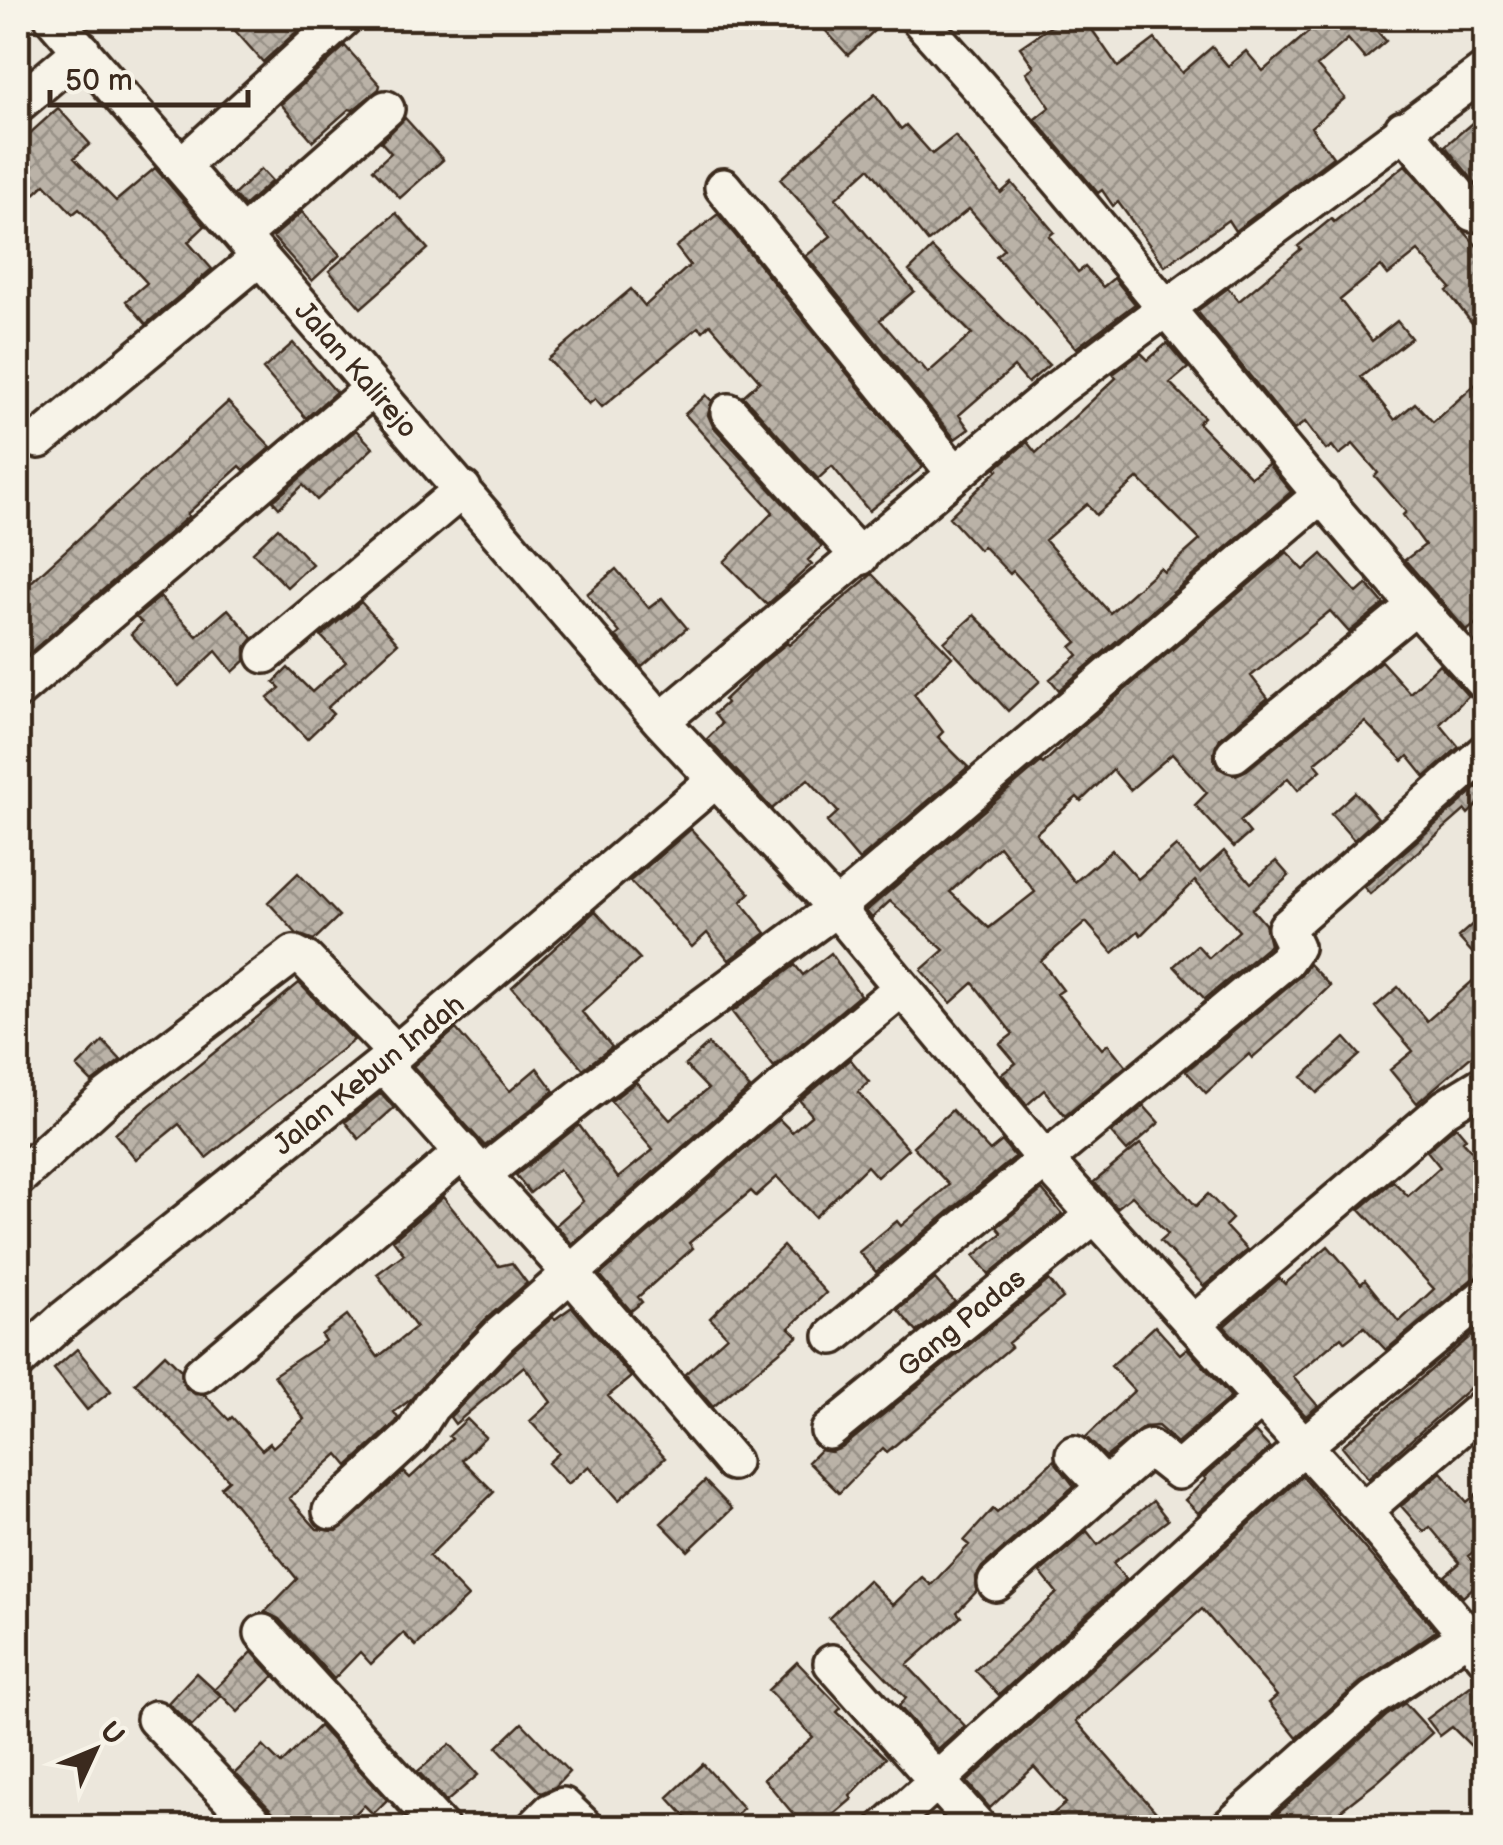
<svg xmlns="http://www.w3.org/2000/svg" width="1503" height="1845" font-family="'Balsamiq Sans',sans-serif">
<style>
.building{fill:url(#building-cross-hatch);stroke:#3b2a1e;stroke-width:2.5;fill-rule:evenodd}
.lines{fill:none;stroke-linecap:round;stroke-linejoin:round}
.minor-casing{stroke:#3b2a1e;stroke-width:42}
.minor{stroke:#f7f3e8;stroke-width:35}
.labels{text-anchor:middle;stroke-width:8;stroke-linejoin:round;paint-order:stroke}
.street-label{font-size:28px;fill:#3b2a1e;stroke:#f7f3e8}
</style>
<defs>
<pattern id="building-cross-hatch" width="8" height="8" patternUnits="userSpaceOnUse" patternTransform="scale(2.5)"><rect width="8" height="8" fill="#bab2a7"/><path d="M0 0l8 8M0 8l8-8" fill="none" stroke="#989187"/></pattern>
</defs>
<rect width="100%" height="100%" fill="#ece7dc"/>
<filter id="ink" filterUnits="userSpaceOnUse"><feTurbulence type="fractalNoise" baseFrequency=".01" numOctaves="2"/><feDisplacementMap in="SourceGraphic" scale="20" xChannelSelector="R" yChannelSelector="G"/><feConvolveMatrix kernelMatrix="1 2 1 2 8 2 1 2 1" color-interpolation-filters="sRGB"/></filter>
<g filter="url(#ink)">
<path class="building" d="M224,18h73l7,7 -41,37z
M814,18h74l-40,37z
M1063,18h21l34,49 37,-28 27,34 30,-26 16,19 18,-15 17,20 62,-53h67l-15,13 9,10 -21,18 -17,-20 -31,27 28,32 -34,29 22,30 -98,74 -7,-11 -63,46 -47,-64 -5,4 -11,-16 -4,3 -63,-74 15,-12 -24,-35 8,-5 -14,-20z
M345,46l35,39 -1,4 -26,21 -4,-1 -36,32 -32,-37z
M875,94l26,35 5,-4 26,29 23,-18 46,57 11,-10 42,49 -5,4 29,36 7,-5 18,20 11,-9 21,26 -59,44 -80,-92 8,-7 -35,-40 -41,33 -59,-74 -33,30 78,93 -34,29 38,44 2,-1 8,10 44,-39 -63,-63 23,-23 117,117 -21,18 -14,-16 -55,48 10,14 -14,10 -149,-183 25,-20 -51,-57z
M58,108l32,36 -16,14 42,43 39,-33 50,58 -17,16 24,27 -66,55 -20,-23 21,-18 -68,-74 -6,5 -28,-30 -16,15 -11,-13v-42z
M1486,111v68l-8,7 -33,-40z
M405,118l38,42 -43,38 -27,-29 18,-16 -10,-11z
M1405,165l81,91v85l-39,-50 4,-3 -33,-37 -30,24 -7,-9 -41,34 32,41 25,-20 14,17 -50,39 34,43 20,-17 18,19 53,-47v240l-19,16 -62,-71 20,-15 -22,-30 3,-3 -31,-36 3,-3 -25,-29 -14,11 -7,-9 -6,4 -21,-28 -11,8 -97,-119 31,-23 11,13 62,-52 -3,-3 33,-27 3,3z
M261,169l11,12 -28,25 -10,-11z
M302,212l38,43 -28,26 -39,-44z
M396,213l32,36 -67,59 -32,-37z
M718,214l205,253 -54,44 -37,-45 -14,13 -75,-83 17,-15 -50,-57 -7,7 -5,-4 -96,80 -7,-8 -6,5 -41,-45 83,-70 14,17 45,-41 -14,-18z
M293,343l43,49 -30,26 -43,-49z
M1167,343l21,25 -18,15 34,34 -6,6 53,54 17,-13 23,28 -232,198 -9,-11 28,-24 -7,-8 6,-5 -64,-71 -3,3 -27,-28 -4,4 -30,-33 49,-47 -2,-2 31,-26 9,11 80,-75 -3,-4 28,-21 7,7zM1138,478l62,62 -36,32 -4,-4 -50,45 -65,-73 42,-36 9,11z
M706,395l6,6 -4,14 5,11 109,120 -14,14 4,4 -45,41 -43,-43 49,-50 -88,-98z
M228,402l43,45 -27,23 -4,-4 -53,48 2,2 -171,147v-69z
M356,430l17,18 -56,52 -14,-15 -24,23 -6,-7z
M278,528l34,36 -25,23 -34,-35z
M1287,552l17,18 18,-16 35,39 10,-9 17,20 -35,28 -19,-21 -79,65 17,22 -48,40 -7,18 5,12 18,7 11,-5 134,-109 29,32 29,-29 29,32 -28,28 19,23 -34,30 -17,-21 -5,5 -38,-39 -50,41 6,7 -23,20 -10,-12 -48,43 10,12 -16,14 -39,-42 12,-12 -35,-39 -42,36 -17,-20 -32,31 -4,-4 -41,36 39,49 37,-32 26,29 38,-33 24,27 24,-22 27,32 25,-22 13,15 -37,33 13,15 5,21 -65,54 -31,-33 23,-21 12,13 30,-27 -44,-50 -54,54 -3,-4 -25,22 -27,-31 -45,39 22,29 -6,4 45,55 6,-5 18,22 -61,50 -21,-26 -17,15 -25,-31 14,-11 -16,-19 13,-10 -40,-51 -22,20 -30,-33 23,-20 -54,-49 -18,17 -6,-7 175,-149 2,2 38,-37zM999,846l36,46 -46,36 -39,-36z
M616,569l33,39 13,-10 25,30 -45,39 -26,-31 4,-3 -33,-39z
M872,574l80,83 -38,37 29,38 -5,5 30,30 -109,93 -32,-38 11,-10 -30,-33 -36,30 -65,-70 15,-15 -8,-10 12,-11 -2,-3 40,-38 23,-19 2,2z
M160,597l37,39 31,-27 25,29 -8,11v12l-12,11 -17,-21 -37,35 -48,-52 11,-11 -6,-6z
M361,602l37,41 -71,65 6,6 -26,25 -39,-41 12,-10 -6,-6 14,-14 24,24 34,-30 -25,-26z
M974,615l66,66 -32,30 -64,-69z
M1486,780v17l-18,17 -3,-4 -95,84 -6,-7z
M1355,792l23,26 -24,22 -23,-26z
M691,829l59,64 -9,9 25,31 -37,27 -22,-27 -15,14 -62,-66z
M298,873l41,43 -25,24 -17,-6 -29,-32z
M595,911l45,48 -58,53 30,35 -29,22 -71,-82z
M1486,912v56l-28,-31z
M831,953l29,42 -86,72 -42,-55 63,-47 8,10z
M1309,964l21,22 -46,44 -32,28 -3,-4 -43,39 -20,-22 113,-94z
M1476,978l10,11v55l-69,59 -27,-33 23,-19 -38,-44 23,-20 29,34z
M299,983l55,57 -148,118 -27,-34 -43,35 -21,-25z
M456,1029l54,62 27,-23 17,23 -69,55 -72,-80z
M1345,1038l15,17 -43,38 -15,-16z
M103,1041l18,19 -29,22 -15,-15z
M708,1044l42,44 -178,156 -16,-19 27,-24 -24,-32 -29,24 -14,-18 63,-50 39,53 35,-28 -42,-49 25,-19 34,38 38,-31 -23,-24z
M850,1059l19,23 -11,10 50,57 -31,28 -10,-11 -52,51 -38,-40 -21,19 -5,-5 -62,52 4,5 -55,49 4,5 -11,9 -31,-36 179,-156 13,13 20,-17 -12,-14z
M381,1093l13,15 -35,31 -14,-17z
M1144,1106l15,17 -32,28 -16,-18z
M952,1110l38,41 12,-10 13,16 -139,115 -17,-20 38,-31 4,5 48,-41 -36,-39z
M1456,1126l10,12 -3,3 23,26v107l-14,5 -86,71 -22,-23 -19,15 -4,-5 -48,40 25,29 -12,10 -82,-90 55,-48 6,6 43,-38 33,38 4,-4 34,42 35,-33 -74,-80 33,-28 15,15 32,-29 -13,-16z
M1140,1144l56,62 12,-12 24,25 -7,7 22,24 -43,36 -44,-45 8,-7 -36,-38 -15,12 -23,-26z
M1042,1190l20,24 -73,60 -15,-18 28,-23 -5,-6z
M443,1197l56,69 13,-3 15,20 -42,37 -75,80 -16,12 4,6 -2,4 -48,44 -10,-12 -49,44 28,31 20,2 67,-59 6,6 42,-39 -3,-3 18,-17 18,18 -23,23 32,32 -65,64 39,41 -52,49 -13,-13 -32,31 -11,-12 -26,27 -55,-60 -14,-7 32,-33 -76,-92 8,-7 -94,-97 30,-29 16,16 5,18 9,6 10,1 24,25 3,-3 30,33 8,-7 3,4 31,-28 -30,-44 51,-34 -4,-6 26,-20 31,42 38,-30 -39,-53 27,-20 -11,-14z
M783,1246l43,47 -37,35 9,8 -85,71 -28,-33 42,-38 -17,-18z
M935,1279l20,23 -38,30 -19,-22z
M1049,1280l14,18 -55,45 3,4 -124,105 -4,-4 -44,45 -31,-31 12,-12 11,2 11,-4z
M572,1307l59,70 -23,19 57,62 -46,42 -30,-34 -21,18 -20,-21 11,-10 -29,-32 21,-19 -27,-36 -69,58 -5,-7 65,-67 38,-33 2,2z
M1486,1323v51l-118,104 -26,-32z
M1155,1326l25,28 7,-6 44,49 -54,46 -19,-17 -14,1 -38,30 -20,-20 48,-46 -23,-25z
M77,1349l34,42 -24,19 -33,-41z
M1255,1432l15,16 -72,65 -13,-13 21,-21 -2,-2z
M1054,1460l20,26 -92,81 -6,10 1,14 -20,21 4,5 -54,48 58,61 -27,24 -39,-44 7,-8 -77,-80 39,-38 25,25 29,-28 9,8 38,-40 -5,-4 29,-32 4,4z
M1441,1472l26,30 19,-16v56l-18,14 18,20 -23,21 -18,-21 15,-13 -30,-36 -6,5 -23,-26z
M1302,1476l134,155 -75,51 -64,56 -28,-35 8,-7 -75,-87 -126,112 94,107h-134l30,-25 -32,-36 -44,41 -23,-26z
M705,1481l27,28 -44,42 -27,-28z
M1153,1501l15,19 -55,43 13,16 -127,116 -24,-25 82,-77 -17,-21 47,-41 11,14z
M252,1652l22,24 -36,36 -23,-23z
M797,1662l44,46 -4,4 49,46 -36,38 2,3 -34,29h-13l-41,-49 49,-42 -45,-47z
M196,1673l25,23 -29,30 -24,-23z
M1481,1678l5,1v82l-34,-34 -12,9 -13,-17z
M1405,1703l27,30 -55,49 -59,46h-57l125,-112z
M522,1723l47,49 -14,15 -14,6 -44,-46z
M319,1726l68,74 -14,14 -9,-9 -23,23h-61l-6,-15 -39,-40 28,-27 18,18z
M450,1744l28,31 -32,27 -28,-31z
M703,1764l40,44 -21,20h-26l-28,-31z"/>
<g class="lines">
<defs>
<path id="minor" d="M53,18l608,703 175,187 210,253 317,350 123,147
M918,18c196,216 371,450 568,666
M18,104l64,-54
M1403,129l70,84
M181,166l163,-148
M723,187l231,285
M242,236l144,-127
M729,412l131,145
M39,440l221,-183
M265,655l198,-166
M18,690l354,-301
M661,721l395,-331 430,-320
M1234,754l181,-148
M383,1064l189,211 160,187
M483,1174l104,-82 249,-184 486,-414
M18,1178l89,-81 187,-143 12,6 90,93
M1193,1324l252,-216 41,-25
M833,1336l452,-375 10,-14 -9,-19 200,-177
M18,1361l46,-42 319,-255 331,-283
M201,1374l262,-222
M829,1431l266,-216
M1074,1454l30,32
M331,1511l81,-75 19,-30 69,-71 303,-265 99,-82
M1363,1511l123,-106
M996,1583l153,-135 29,23 83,-72
M263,1633l178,195
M832,1663l147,165
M155,1719l104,109
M534,1828l16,-16 13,-6 23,22
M885,1828l417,-381 184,-152
M1228,1828l145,-129 94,-63"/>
</defs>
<use href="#minor" class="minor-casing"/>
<use href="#minor" class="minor"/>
</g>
</g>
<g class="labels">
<g class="street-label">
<text transform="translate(357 369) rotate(49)" y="10">Jalan Kalirejo</text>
<text transform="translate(368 1074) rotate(-39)" y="10">Jalan Kebun Indah</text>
<text transform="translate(961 1322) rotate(-39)" y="10">Gang Padas</text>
</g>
</g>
<rect width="1503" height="1845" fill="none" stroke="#f7f3e8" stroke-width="60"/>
<rect x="30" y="30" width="1443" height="1785" fill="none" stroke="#3b2a1e" stroke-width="4" filter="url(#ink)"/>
<g transform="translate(95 1750) rotate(46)" stroke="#f7f3e8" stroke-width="8" paint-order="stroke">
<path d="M0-8L18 38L0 25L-18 38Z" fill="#3b2a1e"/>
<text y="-15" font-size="28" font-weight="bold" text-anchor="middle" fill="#3b2a1e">U</text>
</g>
<path d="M50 90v15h198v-15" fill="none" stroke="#3b2a1e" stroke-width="5"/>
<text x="65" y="90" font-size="30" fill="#3b2a1e" stroke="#f7f3e8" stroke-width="8" paint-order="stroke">50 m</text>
</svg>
